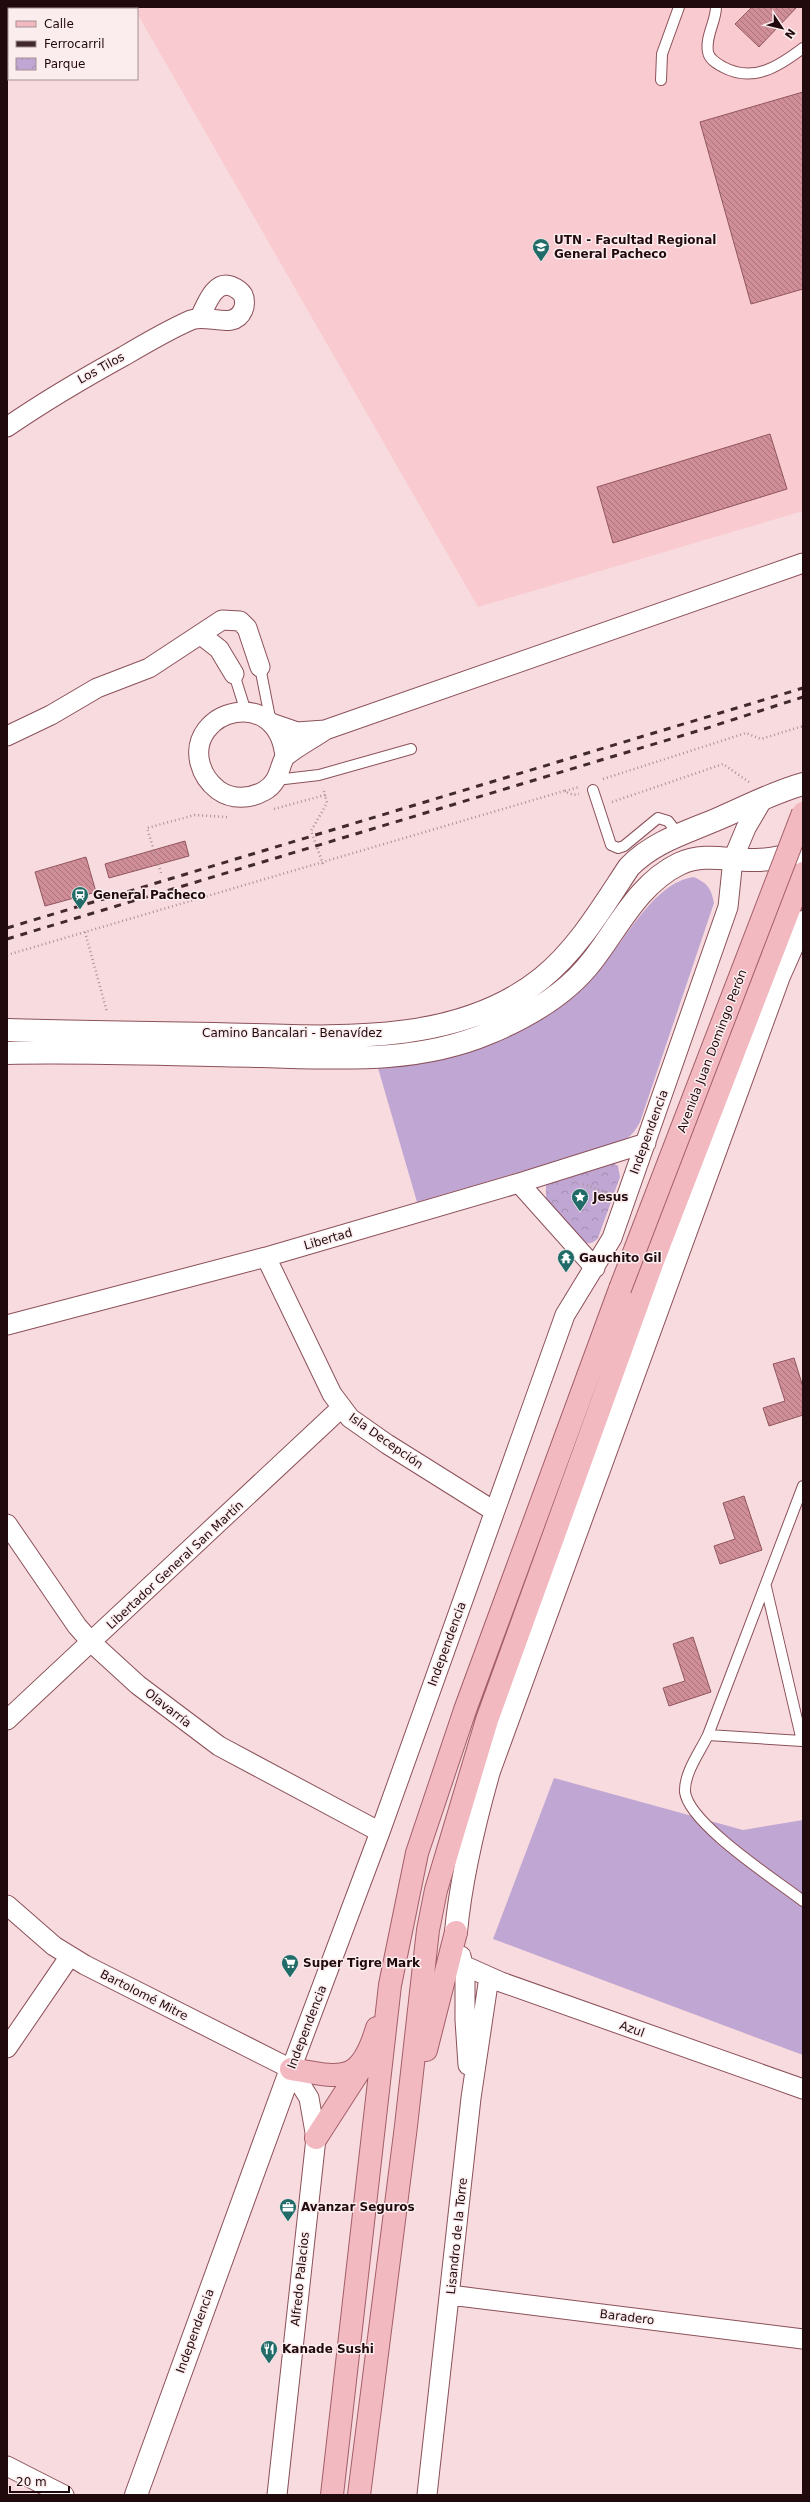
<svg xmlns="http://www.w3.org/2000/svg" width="810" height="2502" font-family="'DejaVu Sans',sans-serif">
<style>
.built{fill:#f9cacf}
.green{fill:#c0a6d3}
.park{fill:url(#park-crowns)}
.building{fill:url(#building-back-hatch);stroke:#91565e}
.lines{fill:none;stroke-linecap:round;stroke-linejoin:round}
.lane-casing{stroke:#8b5159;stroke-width:12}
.street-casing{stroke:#8b5159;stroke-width:21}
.secondary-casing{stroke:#8b5159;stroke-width:24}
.primary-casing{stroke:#a35e68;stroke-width:24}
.path{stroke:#ac9194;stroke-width:2.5;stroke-dasharray:1 3;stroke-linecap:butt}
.lane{stroke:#fff;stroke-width:10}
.street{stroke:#fff;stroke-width:19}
.secondary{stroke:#fff;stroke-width:22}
.primary{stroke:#f2b9c1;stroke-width:22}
.rail{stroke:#41292d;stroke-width:3;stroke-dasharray:7 7;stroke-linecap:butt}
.primary-bridge-casing{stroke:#a35e68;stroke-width:24;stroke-linecap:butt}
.primary-bridge{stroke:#f2b9c1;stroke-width:22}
.labels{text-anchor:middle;stroke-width:3;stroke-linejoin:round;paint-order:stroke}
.poi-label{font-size:12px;font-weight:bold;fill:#210a0e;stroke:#fbecee;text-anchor:start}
.street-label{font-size:12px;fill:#210a0e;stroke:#fbecee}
</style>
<defs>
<pattern id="park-crowns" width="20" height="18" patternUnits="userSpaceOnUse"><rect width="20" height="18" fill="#c0a6d3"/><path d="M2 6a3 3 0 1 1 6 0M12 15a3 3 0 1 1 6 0" fill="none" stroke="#a58eb4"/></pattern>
<pattern id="building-back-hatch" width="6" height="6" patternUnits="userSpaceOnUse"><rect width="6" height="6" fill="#d08f98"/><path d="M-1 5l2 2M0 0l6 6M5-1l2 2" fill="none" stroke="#a8737a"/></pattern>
</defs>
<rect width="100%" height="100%" fill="#f8dbde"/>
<path class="built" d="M133,7h670v504l-325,96 -341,-594v-4z"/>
<path class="green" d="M694,877c14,7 17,11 20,26l-74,219c-6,11 -11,17 -23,22l-200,58 -39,-134c77,-9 116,-18 179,-64 11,-8 24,-16 34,-25 30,-29 60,-97 103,-102z
M554,1778l189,52 60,-10v235l-310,-116z"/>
<path class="park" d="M613,1163l5,3 2,11 -22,61c-3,3 -6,6 -11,5 -12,-3 -32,-33 -41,-44v-14l6,-4z"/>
<path class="building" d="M752,7h45l-38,40 -24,-23z
M803,92v197l-52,15 -51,-182z
M770,434l17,55 -174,54 -16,-56z
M185,841l4,15 -80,22 -4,-14z
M86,857l10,35 -51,14 -10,-34z
M794,1358l9,29v28l-34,11 -6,-18 22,-7 -12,-37z
M744,1496l18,54 -42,14 -6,-18 21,-7 -12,-36z
M693,1637l18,55 -42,14 -6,-18 22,-7 -12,-37z"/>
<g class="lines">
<defs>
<path id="lane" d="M716,7c0,15 -11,29 -8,45 1,7 8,11 15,15 30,16 55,0 80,-19
M661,80l1,-26 17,-47
M260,667l11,56
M234,674l12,38
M276,780l43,-5 92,-26
M593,790l18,55 7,3 6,-2 34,-28 10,3 11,14
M766,1587l36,154 -94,-6 95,-249
M708,1735c-8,17 -24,38 -23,57 4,32 91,88 118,109"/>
<path id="street" d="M7,427c38,-26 77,-49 117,-71 22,-13 44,-26 67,-36 17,-7 43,11 52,-10 2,-4 2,-11 0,-15 -3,-5 -7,-7 -12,-9 -17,-6 -25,20 -31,31
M201,635l18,14 15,25
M271,723l26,9 28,-2 478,-167
M7,736l44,-21 46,-27 52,-20 73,-48 18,1 7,7 13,39
M285,757c-7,-73 -98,-47 -85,6 3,12 9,20 18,27 14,10 32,9 46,1 17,-9 15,-28 22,-35 11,-9 26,-17 38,-25
M519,1183l76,85
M266,1257l66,137 18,24 37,26 107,67
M7,1325l259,-68 253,-74 127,-40
M7,1524l70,102 15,17 46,42 81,61 161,86
M7,1720l334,-312
M7,1905l47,41 31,19 206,104 18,29 7,40 -39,357
M461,1956l4,20v44l3,45
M463,1965l38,17 302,107
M7,2048l63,-92
M291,2069l89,-237 185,-517 47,-77 116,-331 5,-48 13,-31 17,-29
M450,2295l353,44
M7,2466l57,29
M427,2495l44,-397 18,-121"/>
<path id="secondary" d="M7,1030c69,2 138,3 208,4 106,2 238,16 327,-56 36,-29 61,-72 87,-111 25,-26 59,-35 91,-49 28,-12 54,-26 83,-34
M7,1053c85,-2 169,2 254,3 78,2 155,8 228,-23 38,-16 78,-39 103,-72 26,-33 46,-77 87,-97 26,-12 50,-3 77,-4 16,0 32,-4 47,-9
M456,1932c5,-55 18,-108 33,-161l290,-795 24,-54
M136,2495l155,-426"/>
<path id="primary" d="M426,2050l30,-118
M291,2069c51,9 69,16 86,-41
M316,2138l47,-73
M332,2495l58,-510 27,-132 48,-143 155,-421
M359,2495l47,-369 22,-196 8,-40 51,-170 166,-459 150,-388"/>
</defs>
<use href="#lane" class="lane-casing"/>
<use href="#street" class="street-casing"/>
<use href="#secondary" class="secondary-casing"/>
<use href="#primary" class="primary-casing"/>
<path class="path" d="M603,779l143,-46 15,6 42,-13
M565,791l14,-4
M612,802l111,-38 26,18
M274,809l51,-14 -2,-7
M323,864l-12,-33 16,-28 -2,-8
M161,873l-14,-45 48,-13 33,2
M85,932l22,80
M7,955l557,-164 9,4 6,-1
M583,1184l25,9"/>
<use href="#lane" class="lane"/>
<use href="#street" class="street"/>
<use href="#secondary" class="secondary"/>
<use href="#primary" class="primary"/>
<path class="rail" d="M7,928l796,-240
M7,939l697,-210 99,-32"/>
<defs>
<path id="primary-bridge" d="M620,1289l183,-476"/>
</defs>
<use href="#primary-bridge" class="primary-bridge-casing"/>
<use href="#primary-bridge" class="primary-bridge"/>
</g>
<defs>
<symbol id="university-pin" viewBox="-11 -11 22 30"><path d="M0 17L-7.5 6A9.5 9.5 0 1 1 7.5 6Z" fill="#216c69" stroke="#fbecee"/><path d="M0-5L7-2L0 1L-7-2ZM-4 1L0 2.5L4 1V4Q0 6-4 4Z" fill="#fff"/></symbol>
<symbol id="station-pin" viewBox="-11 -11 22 30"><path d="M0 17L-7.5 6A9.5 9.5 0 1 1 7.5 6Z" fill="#216c69" stroke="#fbecee"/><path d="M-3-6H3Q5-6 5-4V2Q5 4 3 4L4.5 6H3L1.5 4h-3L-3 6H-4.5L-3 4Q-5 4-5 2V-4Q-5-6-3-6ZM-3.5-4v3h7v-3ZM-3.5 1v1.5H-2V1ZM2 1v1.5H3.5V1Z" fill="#fff"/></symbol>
<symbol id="sight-pin" viewBox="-11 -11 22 30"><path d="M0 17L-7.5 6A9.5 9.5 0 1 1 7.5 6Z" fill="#216c69" stroke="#fbecee"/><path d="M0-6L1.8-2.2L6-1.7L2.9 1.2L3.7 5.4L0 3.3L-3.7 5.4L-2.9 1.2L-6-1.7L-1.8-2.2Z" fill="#fff"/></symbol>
<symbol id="temple-pin" viewBox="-11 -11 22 30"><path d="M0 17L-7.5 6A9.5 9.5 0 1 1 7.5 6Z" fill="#216c69" stroke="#fbecee"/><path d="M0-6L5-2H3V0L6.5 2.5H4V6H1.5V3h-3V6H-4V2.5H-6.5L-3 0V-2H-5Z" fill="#fff"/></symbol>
<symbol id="supermarket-pin" viewBox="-11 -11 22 30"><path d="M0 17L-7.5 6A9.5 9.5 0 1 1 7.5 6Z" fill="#216c69" stroke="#fbecee"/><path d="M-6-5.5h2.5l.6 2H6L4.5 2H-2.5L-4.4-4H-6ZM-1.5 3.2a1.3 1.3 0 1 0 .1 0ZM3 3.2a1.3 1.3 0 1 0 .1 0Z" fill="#fff"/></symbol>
<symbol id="office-pin" viewBox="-11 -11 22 30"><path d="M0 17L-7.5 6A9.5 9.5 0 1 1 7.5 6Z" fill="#216c69" stroke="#fbecee"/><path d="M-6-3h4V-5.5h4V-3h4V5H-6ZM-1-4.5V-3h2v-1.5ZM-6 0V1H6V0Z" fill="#fff"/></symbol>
<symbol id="restaurant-pin" viewBox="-11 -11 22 30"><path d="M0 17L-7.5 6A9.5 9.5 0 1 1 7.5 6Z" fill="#216c69" stroke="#fbecee"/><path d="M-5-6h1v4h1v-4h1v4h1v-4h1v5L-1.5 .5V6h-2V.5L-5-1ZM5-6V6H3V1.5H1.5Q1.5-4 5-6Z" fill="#fff"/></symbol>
</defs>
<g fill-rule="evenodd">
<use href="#university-pin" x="531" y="237" width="20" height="27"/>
<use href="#station-pin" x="70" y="885" width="20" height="27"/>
<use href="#sight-pin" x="570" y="1187" width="20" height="27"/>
<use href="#temple-pin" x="556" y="1248" width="20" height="27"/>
<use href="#supermarket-pin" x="280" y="1953" width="20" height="27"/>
<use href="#office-pin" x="278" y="2197" width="20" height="27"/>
<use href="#restaurant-pin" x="259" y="2339" width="20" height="27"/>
</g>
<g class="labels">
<g class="poi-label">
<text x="554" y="244">UTN - Facultad Regional<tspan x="554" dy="14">General Pacheco</tspan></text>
<text x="93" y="899">General Pacheco</text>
<text x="593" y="1201">Jesus</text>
<text x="579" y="1262">Gauchito Gil</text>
<text x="303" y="1967">Super Tigre Mark</text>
<text x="301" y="2211">Avanzar Seguros</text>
<text x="282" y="2353">Kanade Sushi</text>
</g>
<g class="street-label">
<text transform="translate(101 368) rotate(-29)" y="4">Los Tilos</text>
<text x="292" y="1037">Camino Bancalari - Benavídez</text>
<text transform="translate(712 1051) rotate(-69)" y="4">Avenida Juan Domingo Perón</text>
<text transform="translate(649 1132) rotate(-70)" y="4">Independencia</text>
<text transform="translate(328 1239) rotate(-16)" y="4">Libertad</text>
<text transform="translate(386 1441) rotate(35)" y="4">Isla Decepción</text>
<text transform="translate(175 1565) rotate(-43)" y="4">Libertador General San Martín</text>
<text transform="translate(447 1644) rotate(-70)" y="4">Independencia</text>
<text transform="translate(168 1708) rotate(38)" y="4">Olavarría</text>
<text transform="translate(144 1995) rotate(27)" y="4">Bartolomé Mitre</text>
<text transform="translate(307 2027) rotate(-69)" y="4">Independencia</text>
<text transform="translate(632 2029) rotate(20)" y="4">Azul</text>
<text transform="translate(457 2236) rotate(-84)" y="4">Lisandro de la Torre</text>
<text transform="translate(300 2279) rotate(-84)" y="4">Alfredo Palacios</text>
<text transform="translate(627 2317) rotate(7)" y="4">Baradero</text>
<text transform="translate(195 2331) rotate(-70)" y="4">Independencia</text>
</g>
</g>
<rect width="810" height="2502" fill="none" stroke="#210a0e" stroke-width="16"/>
<rect x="8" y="8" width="130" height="72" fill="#fbecee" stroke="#a49294"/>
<rect x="16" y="21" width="20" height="6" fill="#f2b9c1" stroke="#a49294"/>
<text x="44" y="28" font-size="12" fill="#210a0e">Calle</text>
<rect x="16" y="41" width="20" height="6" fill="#41292d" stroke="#a49294"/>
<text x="44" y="48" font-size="12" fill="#210a0e">Ferrocarril</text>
<rect x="16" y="58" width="20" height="12" fill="url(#park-crowns)" stroke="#a49294"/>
<text x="44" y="68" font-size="12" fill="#210a0e">Parque</text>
<g transform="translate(782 28) rotate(125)" stroke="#fbecee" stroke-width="3" paint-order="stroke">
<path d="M0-3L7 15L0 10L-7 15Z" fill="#210a0e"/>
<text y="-6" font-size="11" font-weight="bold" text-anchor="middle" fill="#210a0e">N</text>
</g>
<path d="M10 2486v6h59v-6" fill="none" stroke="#210a0e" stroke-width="2"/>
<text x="16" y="2486" font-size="12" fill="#210a0e" stroke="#fbecee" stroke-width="3" paint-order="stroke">20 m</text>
</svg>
